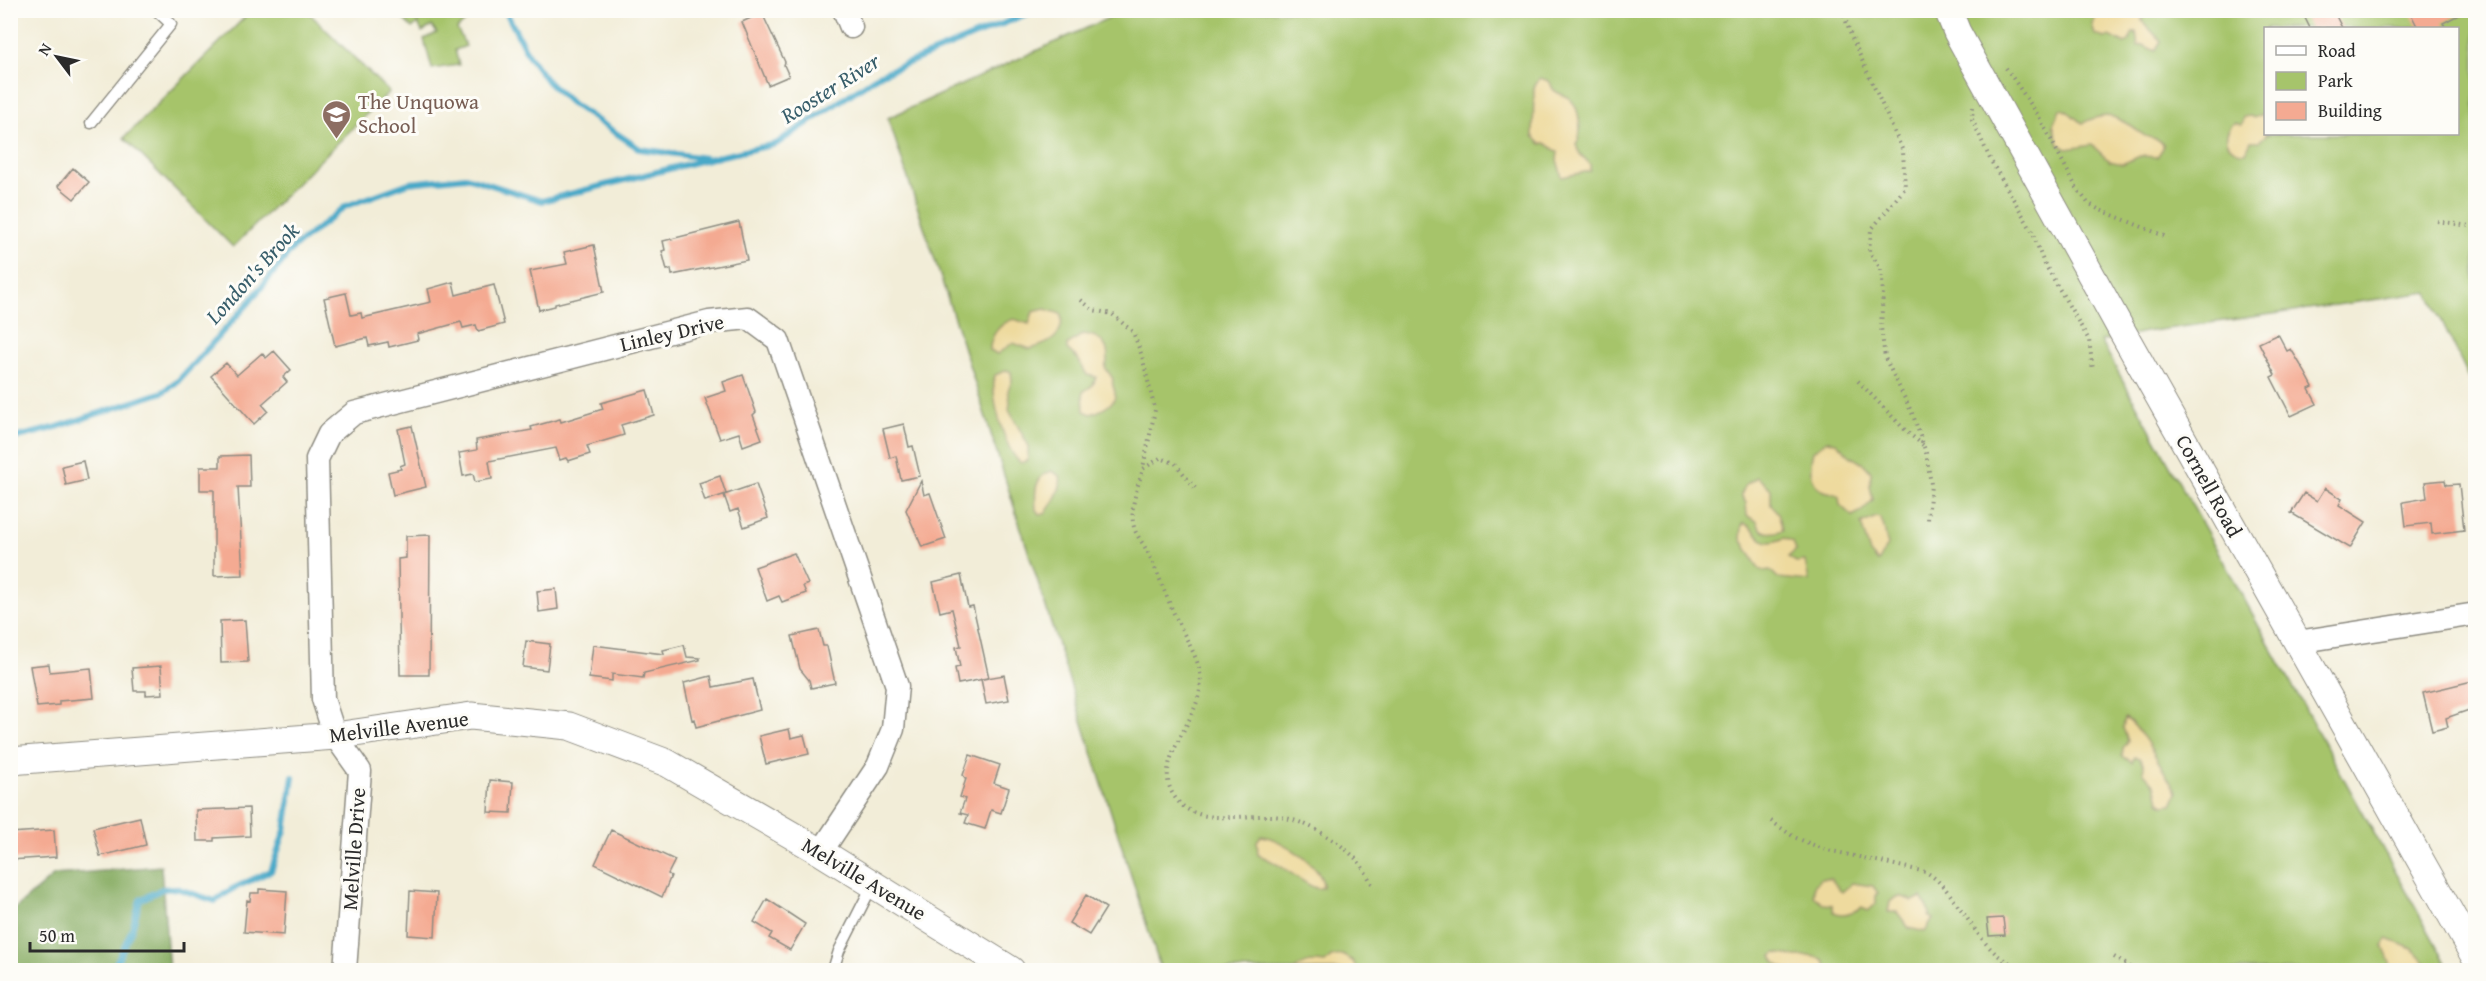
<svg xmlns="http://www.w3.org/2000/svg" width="2486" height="981" font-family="'Gentium Book Plus',serif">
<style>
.green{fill:#a6c46b;stroke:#68784b;stroke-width:1.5;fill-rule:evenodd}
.forest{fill:#84aa5f;stroke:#586a45;stroke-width:1.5}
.sand{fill:#eeda9e;stroke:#8c8264;stroke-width:1.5}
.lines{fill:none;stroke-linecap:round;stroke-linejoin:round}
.stream{stroke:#4aa9c8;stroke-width:6}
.building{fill:#f4aa92}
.service-casing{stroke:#8e8c82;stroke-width:13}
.minor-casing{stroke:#8e8c82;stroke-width:25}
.tertiary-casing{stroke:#8e8c82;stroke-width:29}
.path{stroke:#8e8c82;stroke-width:4;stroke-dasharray:1.5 4.5;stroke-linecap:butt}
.service{stroke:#fff;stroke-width:10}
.minor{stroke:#fff;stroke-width:22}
.tertiary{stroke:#fff;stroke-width:27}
.labels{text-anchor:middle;stroke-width:6;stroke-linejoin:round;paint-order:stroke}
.education-label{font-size:21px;fill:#785e54;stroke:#fdfcf7;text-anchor:start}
.street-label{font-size:21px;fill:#2b2b2b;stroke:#fdfcf7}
.water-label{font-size:22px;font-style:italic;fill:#375d6a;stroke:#fdfcf7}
</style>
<rect width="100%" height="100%" fill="#fdfcf7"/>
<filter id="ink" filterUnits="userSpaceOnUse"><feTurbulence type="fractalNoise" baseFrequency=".0167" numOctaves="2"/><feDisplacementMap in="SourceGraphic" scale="12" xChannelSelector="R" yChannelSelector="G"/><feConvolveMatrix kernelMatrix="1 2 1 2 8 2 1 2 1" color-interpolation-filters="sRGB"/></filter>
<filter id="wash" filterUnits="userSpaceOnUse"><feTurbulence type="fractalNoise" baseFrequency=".008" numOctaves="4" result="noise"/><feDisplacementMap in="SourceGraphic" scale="24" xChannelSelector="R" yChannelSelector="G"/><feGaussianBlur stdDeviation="1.35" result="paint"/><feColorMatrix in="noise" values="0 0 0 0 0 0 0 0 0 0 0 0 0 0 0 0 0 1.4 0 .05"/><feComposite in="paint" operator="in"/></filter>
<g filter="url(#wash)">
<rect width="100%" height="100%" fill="#f2edd8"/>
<path class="green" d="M252,10l55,1 82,81 -156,155 -109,-109z
M395,11h82l-20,18 9,17 -11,4 4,15 -27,4 -8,-30 13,-6 -5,-7 -10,6 -4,-9 -6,5z
M1124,11h1351v379l-47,-98 -283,40 -44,9 349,629h-1289l-202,-637 -71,-215zM2266,28h192v106h-192z"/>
<path class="forest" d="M161,866l8,104h-158v-58l43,-37z"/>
<path class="sand" d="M2098,11h44v10l19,20 -6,10 -12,-6 -5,1 -2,-14h-3l-4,9 -4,3 -15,-8 -5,2 -10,-3 -3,-11z
M1540,78l9,3c2,2 2,5 4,8 4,5 13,6 17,10 10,9 13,35 6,46l4,9 10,10v7l-28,6 -5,-17 1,-8 -13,-9 -4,1 -8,-8 1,-49z
M2060,109c9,0 14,10 23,14 25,-14 37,-5 59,11 6,5 14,3 21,9v5l-6,9 -17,-1 -18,8 -13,-3 -17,-16 -25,4 -8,-5 -6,-19z
M2262,115l3,1 1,18h2l-9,7h-8l-5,11c-19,1 -26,-17 -12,-29l8,2 2,-8 7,-1 2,2z
M1045,309l16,5c4,23 -12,30 -31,35l-17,-6 -16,11 -7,-4c0,-15 10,-27 24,-31l15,5 4,-12z
M1083,334c19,1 30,16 22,33l8,12c-2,6 1,7 2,14 1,12 -15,18 -24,21l-7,-3 -1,-19 10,-7 3,-8 -9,-2 -9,-16 -11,-10v-4z
M1007,370l4,2 1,9 -4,9 2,12 -1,8 19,35v15l-7,3c-16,-12 -32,-69 -26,-88z
M1827,441l9,1 14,14 15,9 6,7 -1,14 3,14 -11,11 -10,5 -12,-11 -1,-8c-5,-5 -11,-4 -17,-7 -14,-7 -12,-27 -9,-39z
M1052,471l8,5c3,12 -8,28 -15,38h-5l-4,-4c-1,-16 -3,-34 16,-39z
M1757,477l14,12v16l7,8 5,17c-11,4 -23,5 -26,-9l-10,-5 -1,-13 -5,-8 5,-11z
M1876,517l4,1c6,8 4,18 8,27l-9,16h-2l-7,-8 -9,-29z
M1744,523c18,9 14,27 40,15l9,4 3,8 -8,7 8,5 9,-1 4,20 -31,-3 -8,-8 -7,1 -4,-2 -18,-30 1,-13z
M2125,718c19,11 38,54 52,75l-5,11 -9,1 -4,-4 -4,-16 -12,-13 1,-7 -5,-7 -5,-1 -2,5 -10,-6 1,-8 5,-7 -5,-13z
M1261,836c18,1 64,31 62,51 -5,2 -5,2 -10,0 -19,-10 -34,-25 -55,-32l-1,-14z
M1820,879h11l11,13 10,-9 21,3 5,7 -2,1v10l-8,7 -6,-4c-8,5 -19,10 -28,5l-2,-7 -8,-1 -10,-8v-10z
M1896,897h7l10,4 8,-4 9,16 -2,3 5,3 -8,13 -16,-4 -12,-16h-9l2,-10z
M2387,939l26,10 19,21h-39l-10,-24z
M1776,953c7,1 14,3 21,3 11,1 19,-3 29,7l1,7c-18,1 -47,7 -55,-14z
M1342,955l11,6 4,9h-63c13,-9 17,-9 31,-7l6,-6z"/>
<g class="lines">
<path class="stream" d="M505,10l23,45 20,27 23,21 69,46 65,9
M10,439l44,-11 109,-36 14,-10 70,-77 47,-58 52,-41 63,-23 57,-6 76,24 166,-42 68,-15 103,-69 157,-65
M113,970l19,-41 8,-29 22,-11 14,-1 39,13 17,-12 39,-18 14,-41 8,-53"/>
</g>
<g id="blocks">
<path class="building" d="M2301,10h32l9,18h-32z
M2409,10h59l-25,13 3,5h-28z
M762,13l23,49 -1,3 5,11 -21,9 -26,-63z
M73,168l16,14 -15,17 -16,-13z
M739,222l8,38 -75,15 -1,-6 -4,1 -5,-19 3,-1 -2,-9z
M594,245l10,47 -49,12v2l-16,4 -9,-39 37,-7 -3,-12z
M453,282l3,13 38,-10 10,39 -26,7 -2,-6 -13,3 -2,-6 -44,12 1,6 -29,7 -1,-5 -19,4 -2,-8 -32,8 -11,-48 22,-5 5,22 10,-2 1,5 69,-16 -3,-13z
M2278,334l9,17 4,-2 14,23 8,15 -4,2 8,15 -26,12 -20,-39 4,-2 -16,-32z
M274,351l17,19 -8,7 4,5 -25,22 6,7 -14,13 -43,-48 15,-13 11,12 25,-22 4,5z
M743,375l13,37 -3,3 9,24 -19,7 -4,-13 -19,6 -15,-41 21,-7 -3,-9z
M647,390l7,25 -33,10 3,10 -37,11 3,8 -22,7 -2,-3 -6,2 -4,-12 -67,13 3,18 -17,3 -2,-8 -10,2 -4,-23 18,-3 -1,-10 56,-10 -1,-3 29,-8 1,3 42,-13 -2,-6z
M904,424l5,23 4,-1 7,30 -19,4 -5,-24 -6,2 -7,-29z
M412,426l14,61 -33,8 -5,-23 13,-3 -1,-3 5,-2 -7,-35z
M249,455l1,32h-12l5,88 -29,1v-86h-14v-23h20v-11z
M83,461l4,19 -21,5 -4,-19z
M720,476l6,18 -21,7 -6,-18z
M2445,480l1,5 13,-1 5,46 -32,4 -1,-11 -25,3 -3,-24 24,-4 -2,-16z
M921,481l3,14 6,-2 16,46 -24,8 -16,-37z
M756,484l12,34 -24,9 -6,-18 -8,3 -6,-17z
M2325,488l17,11 -3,6 27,17 -16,26 -59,-35 13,-20 13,8z
M430,535l-1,140h-29l-2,-116 8,-1v-22z
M794,553l14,31 -5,2 3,7 -24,9 -3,-6 -12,5 -12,-34z
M961,575l7,32 5,-1 16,72 -31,6 -3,-16 5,-1 -4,-20 5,-1 -9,-37 -12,3 -7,-30z
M556,589l2,20 -19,3 -2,-21z
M245,620l3,42 -27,1 -1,-42z
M819,630l4,16h4l8,37 -24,5 -2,-8 -9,-11 -8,-33z
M526,641l24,3 -3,26 -24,-3z
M593,645l71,9 -1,-4 21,-5 3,12 13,1v2l-56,13 -1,5 -31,-4v7l-23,-3z
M49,664l1,8 41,-4 3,30 -35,3v4l-22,2 -7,-41z
M161,666l2,28 -17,1v-4h-12l-2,-23z
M1004,675l5,25 -23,4 -5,-25z
M711,676l2,11 40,-8 7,31 -64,17 -2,-8 -2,1 -8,-37z
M2468,682h7v26l-29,10 2,9 -16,4 -9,-38z
M789,729l2,9 13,-3 5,19 -43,10 -7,-28z
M970,755l30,10 -6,18 15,5 -8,25 -10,-3 -6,19 -20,-6 3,-8 -8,-2 5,-14 -5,-2 6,-18 -3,-4z
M490,780l23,2 -2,31 -23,-1z
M249,808l1,28 -36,2v3h-17l-1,-31z
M140,817l6,28 -46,11 -7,-28z
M54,830l2,27 -46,3v-27z
M611,830l64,30 -7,14 3,2 -9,21 -67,-33z
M259,889l28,2 -3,44 -40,-3 3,-32 3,1 1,-8h8z
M410,891l27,2 -2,44 -27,-2z
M1086,895l20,13 -17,27 -20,-12z
M767,899l38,25 -15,26 -21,-12 3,-5 -18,-11z
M2003,918l2,17 -16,1 -2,-17z"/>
</g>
</g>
<g filter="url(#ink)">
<use href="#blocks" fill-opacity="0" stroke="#8e8c82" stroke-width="1.5"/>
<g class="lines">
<defs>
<path id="service" d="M91,123l80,-99 -15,-14
M833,970l6,-19 34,-67"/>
<path id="minor" d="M844,10l7,17
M2297,642l179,-28
M345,970l15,-199 -25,-35 -12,-37 -6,-240 12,-25 25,-21 355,-91 39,-4 30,22 119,346 -4,43 -15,37 -57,86"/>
<path id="tertiary" d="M1948,10l9,22 165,299 354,628
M10,761l325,-25 136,-20 98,10 98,37 154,89 190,118"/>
</defs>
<use href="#service" class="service-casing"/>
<use href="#minor" class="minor-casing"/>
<use href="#tertiary" class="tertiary-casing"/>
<path class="path" d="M1842,10l10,28 51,113 2,37 -34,42 -2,21 12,18 2,23 -2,35 4,31 28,57 13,38 5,31 -3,36
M2006,68l32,47 38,72 12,16 12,7 67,27
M1973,107l-1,12 19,42 41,70 11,30 46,79 4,30
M2437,221l39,6
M1081,300l12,10 19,4 21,18 9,24 13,54 -12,58
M1858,381l49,51 16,13
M1195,488l-20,-25 -15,-5 -17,11c-5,17 -14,39 -9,58 2,9 11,18 15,28 11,22 18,45 29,67 7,15 19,34 22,50 8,45 -51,85 -26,124 24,37 81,12 116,23 22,6 50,23 66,40 7,7 12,18 17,27
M1771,821l23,16 29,12 103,23c34,20 51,80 89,93 10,4 22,3 33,5
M2114,957l21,13"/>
<use href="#service" class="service"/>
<use href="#minor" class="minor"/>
<use href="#tertiary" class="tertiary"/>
</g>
</g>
<defs>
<symbol id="school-pin" viewBox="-11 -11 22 30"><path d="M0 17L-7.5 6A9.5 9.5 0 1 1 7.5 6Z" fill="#8d6e63" stroke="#fdfcf7"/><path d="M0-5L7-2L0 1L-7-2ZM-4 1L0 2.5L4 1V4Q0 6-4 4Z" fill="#fff"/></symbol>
</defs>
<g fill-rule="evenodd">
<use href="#school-pin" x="320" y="98" width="33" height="45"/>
</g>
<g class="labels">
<g class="education-label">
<text x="358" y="109">The Unquowa<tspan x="358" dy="24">School</tspan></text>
</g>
<g class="street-label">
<text transform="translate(672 333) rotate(-13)" y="7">Linley Drive</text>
<text transform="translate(2209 486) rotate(61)" y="7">Cornell Road</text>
<text transform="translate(399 727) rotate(-7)" y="7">Melville Avenue</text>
<text transform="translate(354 849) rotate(-86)" y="7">Melville Drive</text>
<text transform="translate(864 879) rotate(31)" y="7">Melville Avenue</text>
</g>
<g class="water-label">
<text transform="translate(830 88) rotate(-32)" y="8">Rooster River</text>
<text transform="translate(252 273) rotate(-48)" y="8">London's Brook</text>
</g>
</g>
<rect width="2486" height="981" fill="none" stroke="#fdfcf7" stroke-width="36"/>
<rect x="2264" y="27" width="195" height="108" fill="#fdfcf7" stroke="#a9a8a5" stroke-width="1.5"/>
<rect x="2276" y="46" width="30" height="9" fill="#ffffff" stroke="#a9a8a5" stroke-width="1.5"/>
<text x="2318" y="57" font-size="18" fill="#2b2b2b">Road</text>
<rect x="2276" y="72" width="30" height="18" fill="#a6c46b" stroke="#a9a8a5" stroke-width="1.5"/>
<text x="2318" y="87" font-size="18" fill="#2b2b2b">Park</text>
<rect x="2276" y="102" width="30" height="18" fill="#f4aa92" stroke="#a9a8a5" stroke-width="1.5"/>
<text x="2318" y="117" font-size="18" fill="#2b2b2b">Building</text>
<g transform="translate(57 57) rotate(302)" stroke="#fdfcf7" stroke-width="4.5" paint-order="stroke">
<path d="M0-4.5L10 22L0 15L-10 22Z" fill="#2b2b2b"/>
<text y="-9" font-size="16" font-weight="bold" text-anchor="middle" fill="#2b2b2b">N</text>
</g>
<path d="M30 942v9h154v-9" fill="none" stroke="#2b2b2b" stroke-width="3"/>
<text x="39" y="942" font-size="18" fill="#2b2b2b" stroke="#fdfcf7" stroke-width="4.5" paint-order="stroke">50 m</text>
</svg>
